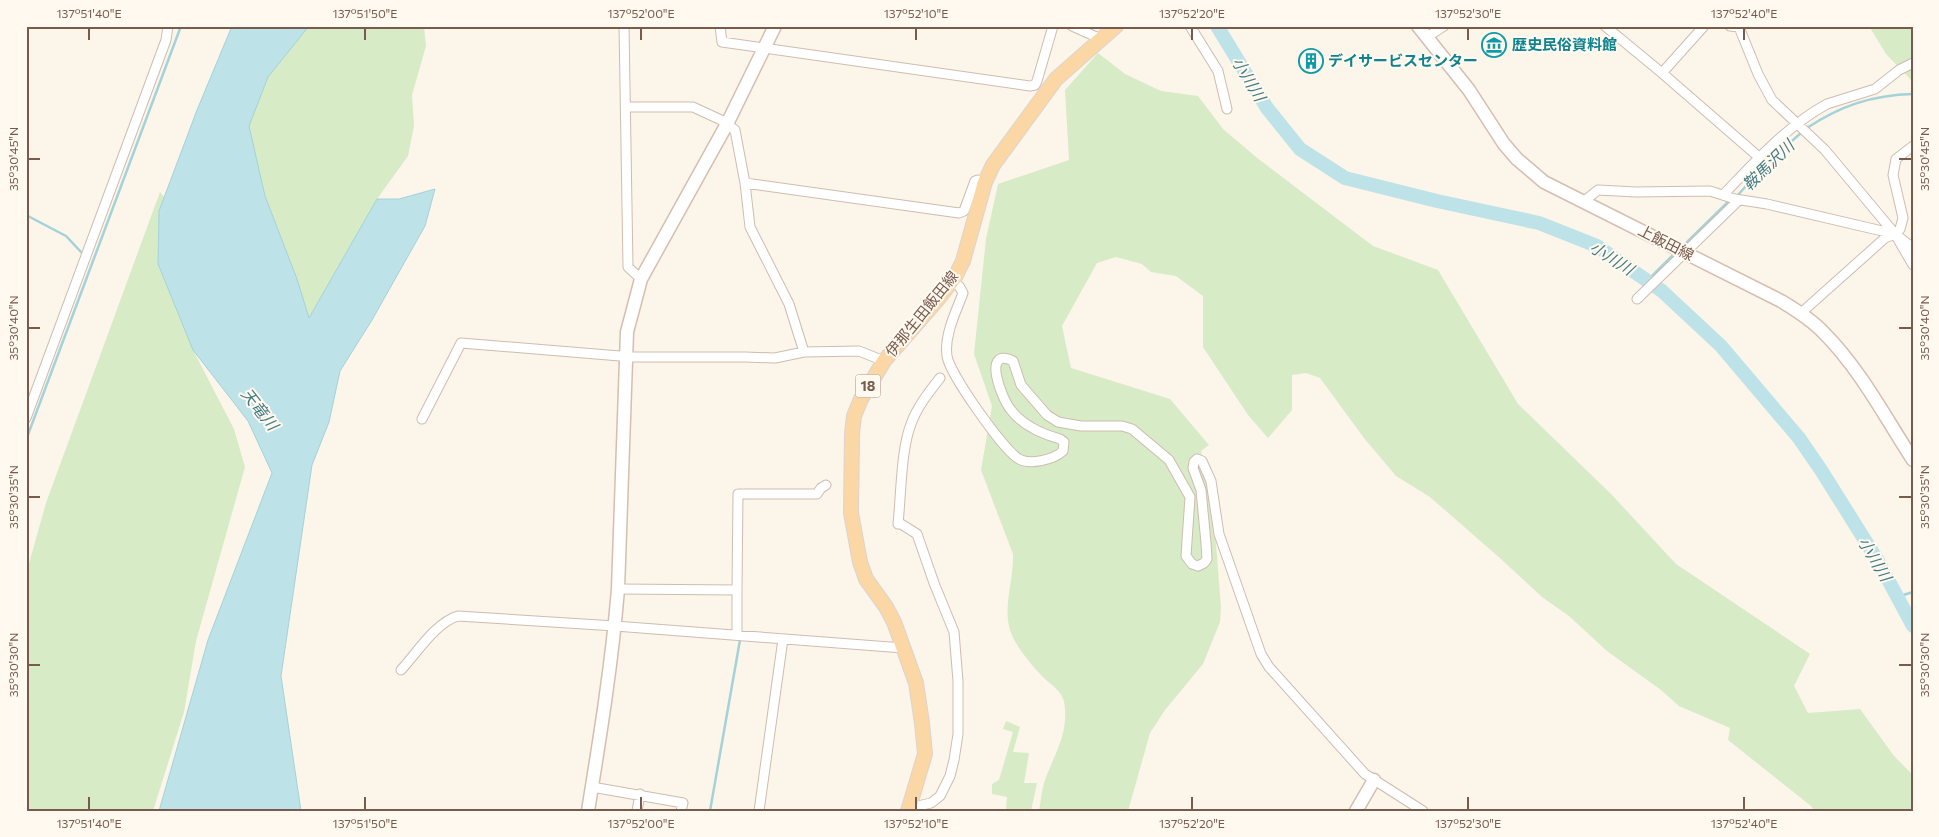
<svg xmlns="http://www.w3.org/2000/svg" width="1939" height="837" font-family="Commissioner,'Noto Sans JP',sans-serif">
<style>
.green{fill:#d7ebc7}
.water{fill:#bde2e7;stroke:#a4d2d8}
.lines{fill:none;stroke-linecap:round;stroke-linejoin:round}
.stream{stroke:#a4d2d8;stroke-width:2.5}
.river{stroke:#bde2e7;stroke-width:14}
.street-casing{stroke:#cfbcaf;stroke-width:11}
.secondary-casing{stroke:#d5beaf;stroke-width:15}
.primary-casing{stroke:#dcd4d1;stroke-width:16}
.street{stroke:#fff;stroke-width:9}
.secondary{stroke:#fff;stroke-width:12}
.primary{stroke:#fad7a4;stroke-width:14}
.ticks{fill:none;stroke:#785b4d;stroke-width:2}
.labels{text-anchor:middle;stroke-width:4;stroke-linejoin:round;paint-order:stroke}
.shield{fill:#fff9f0;stroke:#a08a7e;stroke-width:1}
.shield-label{font-size:14px;font-weight:bold;fill:#785b4d}
.culture-label{font-size:15px;font-weight:bold;fill:#0d838f;stroke:#fff9f0;text-anchor:start}
.street-label{font-size:15px;fill:#785b4d;stroke:#fff9f0}
.water-label{font-size:16px;font-style:italic;fill:#437b83;stroke:#fff9f0}
.neatline{fill:none;stroke:#785b4d;stroke-width:2}
.ticks-label{font-size:12px;text-anchor:middle;fill:#785b4d}
</style>
<rect width="100%" height="100%" fill="#fcf5ea"/>
<path class="green" d="M309,26h115l2,20 -14,49 2,31 -6,30 -31,43 -68,120 -12,-40 -32,-83 -17,-70 20,-49z
M1869,26h44v56l-27,-28z
M1098,53l27,21 36,17 37,5 25,33 33,28 117,89 65,24 80,134 94,91 64,69 134,90 -16,32 14,27 52,-4 34,47 17,17 2,-1v39h-99l-3,-5 -83,-66 2,-12 -51,-22 -18,-16 -54,-39 -38,-35 -27,-19 -41,-38 -71,-62 -34,-21 -32,-38 -44,-60 -14,-5 -14,2v35l-24,28 -20,-23 -45,-68v-51l-27,-20 -25,-4 -9,-8 -26,-7 -19,6 -35,63 9,42 99,31 39,46 -8,6 14,81 6,75 -1,15 -17,42 -38,46 -15,23 -22,78h-89c2,-11 3,-24 7,-34 9,-23 21,-42 19,-68 0,-17 -12,-22 -23,-33 -11,-11 -30,-34 -33,-50 -5,-23 5,-48 4,-72l-32,-84 11,-64 -18,-52 12,-115 12,-55 71,-24 -4,-70z
M160,192l4,5 -5,14 -1,54 35,85 41,79 11,38 -49,174 -12,71 -31,99h-127v-237l20,-71z
M1006,721l14,6 -7,25 16,1 -5,30h13l-6,28h-25l1,-14 -15,-3v-10l7,-4 14,-48 -10,-3z"/>
<path class="water" d="M232,26h77l-41,51 -19,49 16,70 32,83 12,39 68,-119h22l36,-10 -10,37 -53,94 -32,51 -11,51 -17,43 -31,211 20,135h-142l49,-171 64,-167 -24,-52 -55,-71 -35,-86 1,-53 38,-101z"/>
<g class="lines">
<path class="stream" d="M1807,128c33,-22 65,-33 106,-34
M1737,196l29,-32 36,-32
M26,215l40,21 16,17
M1682,247l48,-47
M1647,281l29,-29
M26,440l155,-414
M1897,597l16,-5
M710,811l30,-171"/>
<path class="river" d="M1217,26l50,82 33,41 45,29 92,23 102,22 58,23 65,45 59,55 78,92 22,32 57,91 35,65"/>
<defs>
<path id="street" d="M624,26l4,241 13,12
M720,26l2,16 308,44 5,-1 2,-4 16,-55
M1072,26l29,13
M1190,26l28,45 9,38
M1605,26l57,47 98,85
M1730,26l9,1 19,47 14,26 53,50 70,84 18,31
M1427,37l17,-11
M1662,73l42,-47
M626,107h67l28,13 14,10 10,53 5,44 39,77 15,48
M745,183l214,30 5,-2 11,-30 3,-1 7,2
M1724,194c31,-32 64,-69 103,-90l48,-15 24,-19 14,-7
M1583,202l15,-12 38,2 74,-1 25,8 32,5 128,30 13,10 5,8
M959,286l4,7c-7,19 -19,42 -16,63 2,17 57,95 72,103 11,6 34,1 44,-8l1,-9 -4,-3c-18,-5 -37,-13 -49,-29 -9,-10 -30,-64 2,-49l8,24 26,30 11,7 23,4h41l10,3 37,31 21,37 -4,59 6,8 6,2 6,-3 3,-4 -1,-16 -5,-53 -8,-22 1,-6 3,-3 5,2 9,20 8,53 42,120 8,13 96,107 58,37
M1637,299l102,-99
M1801,313l84,-75 10,-4 5,-5 3,-11 -10,-43 3,-16 17,-13
M26,418l140,-378 2,-14
M422,419l39,-76 171,14h113l30,1 29,-6 55,-1 25,10
M618,589l119,1v45
M737,590l1,-96h79l4,-6 5,-3
M401,670c15,-16 35,-48 57,-54l157,10 288,22
M592,787l91,16 -2,8
M909,808l22,-5 9,-7 10,-20 4,-16 4,-26v-53l-4,-49 -20,-49 -17,-49 -16,-10h-3c3,-28 3,-75 13,-100 6,-17 18,-32 29,-46
M637,811l3,-17
M759,811l24,-172"/>
<path id="secondary" d="M1418,26l51,64 35,54 13,15 27,23 237,119c15,9 31,19 43,32 36,36 61,84 89,127
M588,811c12,-74 24,-148 30,-222l9,-257 14,-53 86,-155 48,-98
M1356,811l18,-31"/>
<path id="primary" d="M908,811l17,-57 -3,-31 -6,-40 -22,-61 -8,-15 -20,-28 -6,-17 -9,-49 1,-79 2,-18 7,-17 23,-38 55,-63 16,-21 8,-16 22,-79 8,-17 63,-86 60,-53"/>
</defs>
<use href="#street" class="street-casing"/>
<use href="#secondary" class="secondary-casing"/>
<use href="#primary" class="primary-casing"/>
<use href="#street" class="street"/>
<use href="#secondary" class="secondary"/>
<use href="#primary" class="primary"/>
</g>
<path class="ticks" d="M89,28v12M365,28v12M641,28v12M916,28v12M1192,28v12M1468,28v12M1744,28v12M28,159h12M1899,159h13M28,328h12M1899,328h13M28,497h12M1899,497h13M28,665h12M1899,665h13M89,797v13M365,797v13M641,797v13M916,797v13M1192,797v13M1468,797v13M1744,797v13"/>
<defs>
<symbol id="museum-ring" viewBox="-11 -11 22 22"><circle r="9.5" fill="#fff9f0" stroke="#0f9aa8" stroke-width="1.5"/><path d="M0-6L6-3V-2H-6V-3ZM-5-1h2V3h-2ZM-1-1h2V3h-2ZM3-1h2V3H3ZM-6 4H6V6H-6Z" fill="#0f9aa8"/></symbol>
<symbol id="building-ring" viewBox="-11 -11 22 22"><circle r="9.5" fill="#fff9f0" stroke="#0f9aa8" stroke-width="1.5"/><path d="M-4-6H4V6H1V3H-1V6H-4ZM-2.5-4.3h1.7v1.8h-1.7ZM.8-4.3h1.7v1.8H.8ZM-2.5-1h1.7V.8h-1.7ZM.8-1h1.7V.8H.8Z" fill="#0f9aa8"/></symbol>
</defs>
<g fill-rule="evenodd">
<use href="#museum-ring" x="1480" y="31" width="28" height="28"/>
<use href="#building-ring" x="1297" y="47" width="28" height="28"/>
</g>
<g class="labels">
<rect class="shield" x="855.5" y="374.5" width="25" height="23" rx="4"/>
<g class="shield-label">
<text x="868" y="391">18</text>
</g>
<g class="culture-label">
<text x="1512" y="50">歴史民俗資料館</text>
<text x="1328" y="66">デイサービスセンター</text>
</g>
<g class="street-label">
<text transform="translate(1666 243) rotate(27)" y="5">上飯田線</text>
<text transform="translate(922 314) rotate(-51)" y="5">伊那生田飯田線</text>
</g>
<g class="water-label">
<text transform="translate(1249 79) rotate(59)" y="6">小川川</text>
<text transform="translate(1768 165) rotate(-44)" y="6">鞍馬沢川</text>
<text transform="translate(1612 258) rotate(32)" y="6">小川川</text>
<text transform="translate(260 409) rotate(52)" y="6">天竜川</text>
<text transform="translate(1875 559) rotate(59)" y="6">小川川</text>
</g>
</g>
<rect width="1939" height="837" fill="none" stroke="#fff9f0" stroke-width="55"/>
<rect x="28" y="28" width="1884" height="782" class="neatline"/>
<g class="ticks-label">
<text x="89" y="18">137°51'40"E</text>
<text x="365" y="18">137°51'50"E</text>
<text x="641" y="18">137°52'00"E</text>
<text x="916" y="18">137°52'10"E</text>
<text x="1192" y="18">137°52'20"E</text>
<text x="1468" y="18">137°52'30"E</text>
<text x="1744" y="18">137°52'40"E</text>
<text transform="translate(14 159) rotate(-90)" y="4">35°30'45"N</text>
<text transform="translate(1925 159) rotate(-90)" y="4">35°30'45"N</text>
<text transform="translate(14 328) rotate(-90)" y="4">35°30'40"N</text>
<text transform="translate(1925 328) rotate(-90)" y="4">35°30'40"N</text>
<text transform="translate(14 497) rotate(-90)" y="4">35°30'35"N</text>
<text transform="translate(1925 497) rotate(-90)" y="4">35°30'35"N</text>
<text transform="translate(14 665) rotate(-90)" y="4">35°30'30"N</text>
<text transform="translate(1925 665) rotate(-90)" y="4">35°30'30"N</text>
<text x="89" y="828">137°51'40"E</text>
<text x="365" y="828">137°51'50"E</text>
<text x="641" y="828">137°52'00"E</text>
<text x="916" y="828">137°52'10"E</text>
<text x="1192" y="828">137°52'20"E</text>
<text x="1468" y="828">137°52'30"E</text>
<text x="1744" y="828">137°52'40"E</text>
</g>
</svg>
